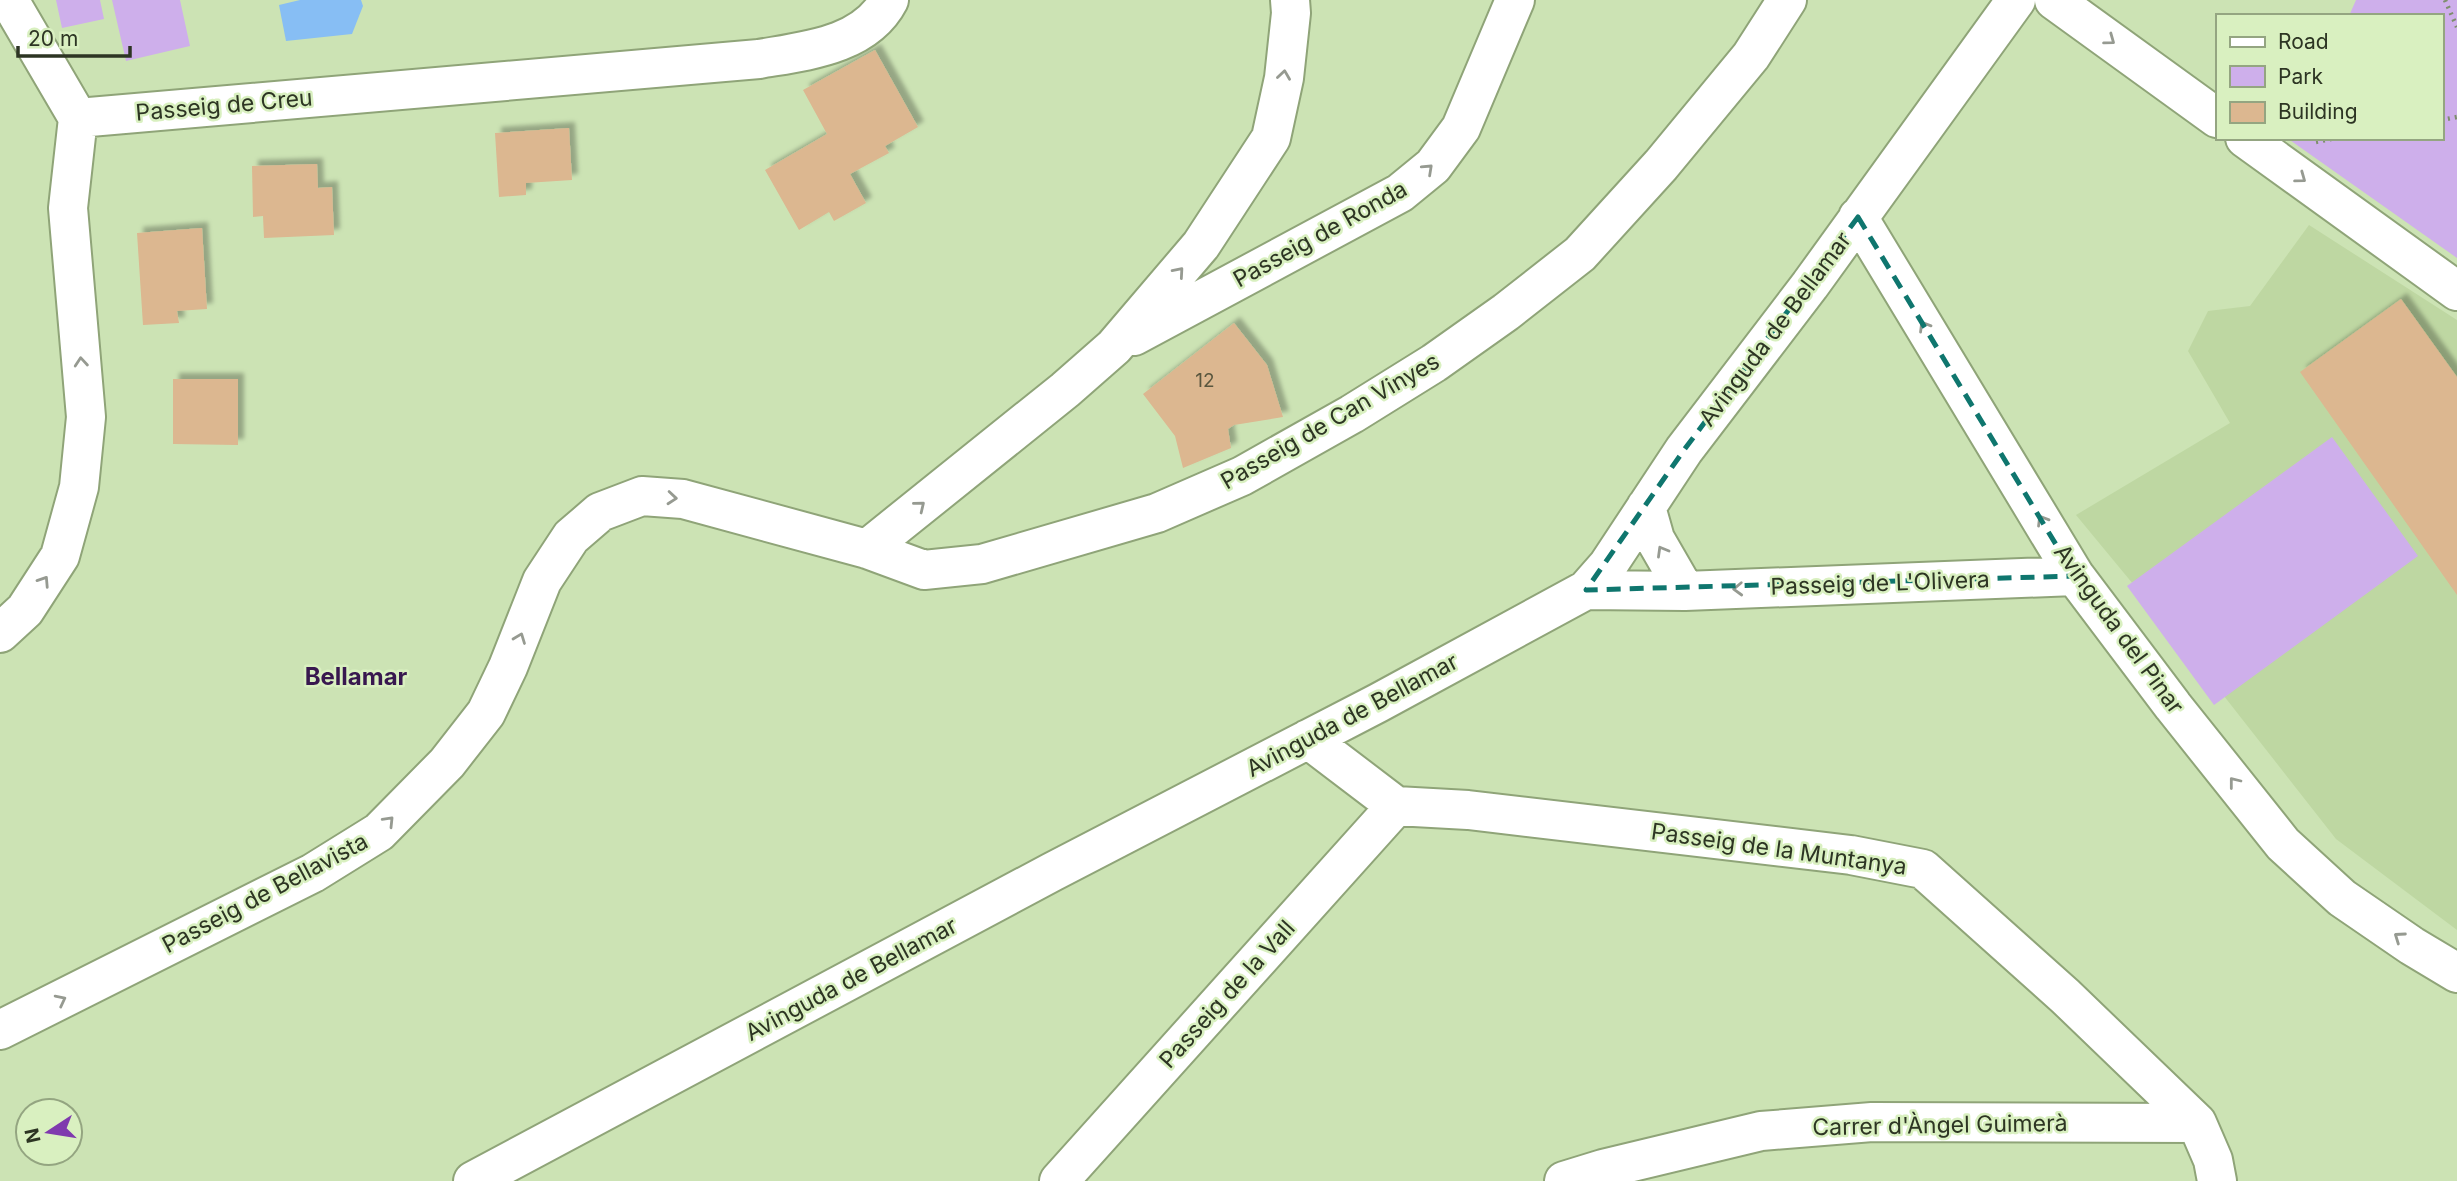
<svg xmlns="http://www.w3.org/2000/svg" width="2457" height="1181" font-family="Inter,sans-serif">
<style>
.built{fill:#bed7a2}
.green{fill:#ceafeb}
.water{fill:#87bef4}
.building{fill:#dcb790;filter:url(#shadow)}
.lines{fill:none;stroke-linecap:round;stroke-linejoin:round}
.minor-casing{stroke:#8fa478;stroke-width:42}
.path{stroke:#7e8e6d;stroke-width:4.5;stroke-dasharray:2 5;stroke-linecap:butt}
.minor{stroke:#fff;stroke-width:38}
.oneway{stroke:#969a91}
.marked{fill:none;stroke:#0f766e;stroke-width:5;stroke-dasharray:14 9;stroke-linejoin:round}
.labels{text-anchor:middle;stroke-width:5;stroke-linejoin:round;paint-order:stroke}
.number-label{font-size:19px;fill:#59563e}
.street-label{font-size:23px;fill:#2d3523;stroke:#d9f0c0}
.neighbourhood-label{font-size:24px;font-weight:bold;fill:#38184f;stroke:#d9f0c0}
</style>
<defs>
<filter id="shadow"><feDropShadow dx="6" dy="-6" stdDeviation="2" flood-color="#0004"/></filter>
</defs>
<rect width="100%" height="100%" fill="#cce3b4"/>
<path class="built" d="M2309,225l148,95v610l-121,-91 -141,-180 -119,-144 154,-92 -42,-72 20,-40 42,-5z"/>
<path class="green" d="M56,0h44l4,19 -42,9z
M112,0h68l10,46 -64,15z
M2356,0h101v258l-170,-120h154v-122h-92z
M2332,437l86,119 -204,149 -87,-119z"/>
<path class="water" d="M300,0h61l2,6 -11,28 -66,7 -7,-36z"/>
<path class="building" d="M875,50l43,77 -33,19 4,7 -39,21 16,29 -32,18 -5,-9 -30,18 -34,-60 62,-36 -24,-44z
M569,128l3,52 -46,3v12l-27,2 -4,-64z
M317,164l1,24 14,-1 2,48 -70,3 -1,-22 -10,1 -1,-51z
M202,228l5,81 -30,2 2,12 -36,2 -6,-92z
M2401,299l56,78v218l-157,-223z
M1234,323l33,42 16,52 -49,8 -6,4 3,19 -48,20 -8,-32 -32,-42z
M173,379h65v66l-65,-1z"/>
<g class="lines">
<defs>
<path id="minor" d="M9,0l69,118
M2054,0l163,118
M78,118l681,-59c46,-8 106,-13 130,-59
M2245,138l212,153
M1858,217l217,359 98,130 110,138 59,54 70,48 45,27
M1134,336l266,-143 33,-27 28,-38 54,-128
M1646,507l9,32 30,52
M867,549l198,-159 49,-43 87,-102 70,-107 13,-60 7,-65 -1,-13
M1586,590l99,1 390,-15
M0,633l25,-23 35,-54 19,-69 7,-70 -18,-209 10,-90
M1308,739l88,67 72,4 383,45 72,14 142,127 132,127 16,37 4,21
M0,1030l313,-157 66,-41 68,-69 39,-50 22,-46 34,-86 29,-44 29,-25 42,-16 41,3 184,50 57,21 58,-6 175,-51 85,-37 110,-62 82,-51 72,-51 74,-58 81,-89 90,-109 36,-56
M473,1181l579,-309 326,-169 208,-113 22,-25 76,-115 126,-165 206,-285
M1059,1181l337,-375
M1564,1181l39,-12 158,-38 111,-9 325,1"/>
</defs>
<use href="#minor" class="minor-casing"/>
<path class="path" d="M2445,0l12,27
M2441,120l16,-3
M2316,142l20,-4"/>
<use href="#minor" class="minor"/>
</g>
<defs><path id="oneway-chevron" d="M-2-3.5L2.5 0L-2 3.5" fill="none" stroke-width="1.6" stroke-linecap="round" stroke-linejoin="round" transform="scale(1.75)"/></defs>
<g class="oneway">
<use href="#oneway-chevron" transform="translate(2110 40) rotate(36)"/>
<use href="#oneway-chevron" transform="translate(1284 75) rotate(-82)"/>
<use href="#oneway-chevron" transform="translate(1428 169) rotate(-43)"/>
<use href="#oneway-chevron" transform="translate(2301 178) rotate(36)"/>
<use href="#oneway-chevron" transform="translate(1179 272) rotate(-49)"/>
<use href="#oneway-chevron" transform="translate(1924 326) rotate(-121)"/>
<use href="#oneway-chevron" transform="translate(81 362) rotate(-95)"/>
<use href="#oneway-chevron" transform="translate(672 498) rotate(5)"/>
<use href="#oneway-chevron" transform="translate(920 506) rotate(-39)"/>
<use href="#oneway-chevron" transform="translate(2042 520) rotate(-121)"/>
<use href="#oneway-chevron" transform="translate(1662 551) rotate(-120)"/>
<use href="#oneway-chevron" transform="translate(44 581) rotate(-57)"/>
<use href="#oneway-chevron" transform="translate(1738 589) rotate(178)"/>
<use href="#oneway-chevron" transform="translate(520 638) rotate(-69)"/>
<use href="#oneway-chevron" transform="translate(2234 782) rotate(-128)"/>
<use href="#oneway-chevron" transform="translate(389 821) rotate(-46)"/>
<use href="#oneway-chevron" transform="translate(2399 937) rotate(-145)"/>
<use href="#oneway-chevron" transform="translate(61 1000) rotate(-27)"/>
</g>
<path class="marked" d="M1858,217l217,359 -489,14 98,-140z"/>
<g class="labels">
<g class="number-label">
<text x="1205" y="387">12</text>
</g>
<g class="street-label">
<text transform="translate(224 105) rotate(-5)" y="8">Passeig de Creu</text>
<text transform="translate(1320 234) rotate(-29)" y="8">Passeig de Ronda</text>
<text transform="translate(1775 329) rotate(-53)" y="8">Avinguda de Bellamar</text>
<text transform="translate(1330 421) rotate(-30)" y="8">Passeig de Can Vinyes</text>
<text transform="translate(1880 583) rotate(-2)" y="8">Passeig de L'Olivera</text>
<text transform="translate(2119 629) rotate(54)" y="8">Avinguda del Pinar</text>
<text transform="translate(1352 715) rotate(-28)" y="8">Avinguda de Bellamar</text>
<text transform="translate(1779 849) rotate(8)" y="8">Passeig de la Muntanya</text>
<text transform="translate(265 893) rotate(-28)" y="8">Passeig de Bellavista</text>
<text transform="translate(851 979) rotate(-28)" y="8">Avinguda de Bellamar</text>
<text transform="translate(1227 994) rotate(-48)" y="8">Passeig de la Vall</text>
<text transform="translate(1940 1125) rotate(-1)" y="8">Carrer d'Àngel Guimerà</text>
</g>
<g class="neighbourhood-label">
<text x="356" y="685">Bellamar</text>
</g>
</g>
<rect x="2216" y="14" width="228" height="126" fill="#d9f0c0" stroke="#94a581" stroke-width="2"/>
<rect x="2230" y="37" width="35" height="10" fill="#ffffff" stroke="#94a581" stroke-width="2"/>
<text x="2278" y="49" font-size="21" fill="#2d3523">Road</text>
<rect x="2230" y="66" width="35" height="21" fill="#ceafeb" stroke="#94a581" stroke-width="2"/>
<text x="2278" y="84" font-size="21" fill="#2d3523">Park</text>
<rect x="2230" y="102" width="35" height="21" fill="#dcb790" stroke="#94a581" stroke-width="2"/>
<text x="2278" y="119" font-size="21" fill="#2d3523">Building</text>
<g transform="translate(49 1132) rotate(258)"><circle r="33" fill="#d9f0c0" stroke="#94a581" stroke-width="2"/>
<path d="M0-5L12 26L0 18L-12 26Z" fill="#7f3aae"/>
<text y="-10" font-size="19" font-weight="bold" text-anchor="middle" fill="#2d3523">N</text>
</g>
<path d="M18 46v10h112v-10" fill="none" stroke="#2d3523" stroke-width="3.5"/>
<text x="28" y="46" font-size="21" fill="#2d3523" stroke="#d9f0c0" stroke-width="5" paint-order="stroke">20 m</text>
</svg>
